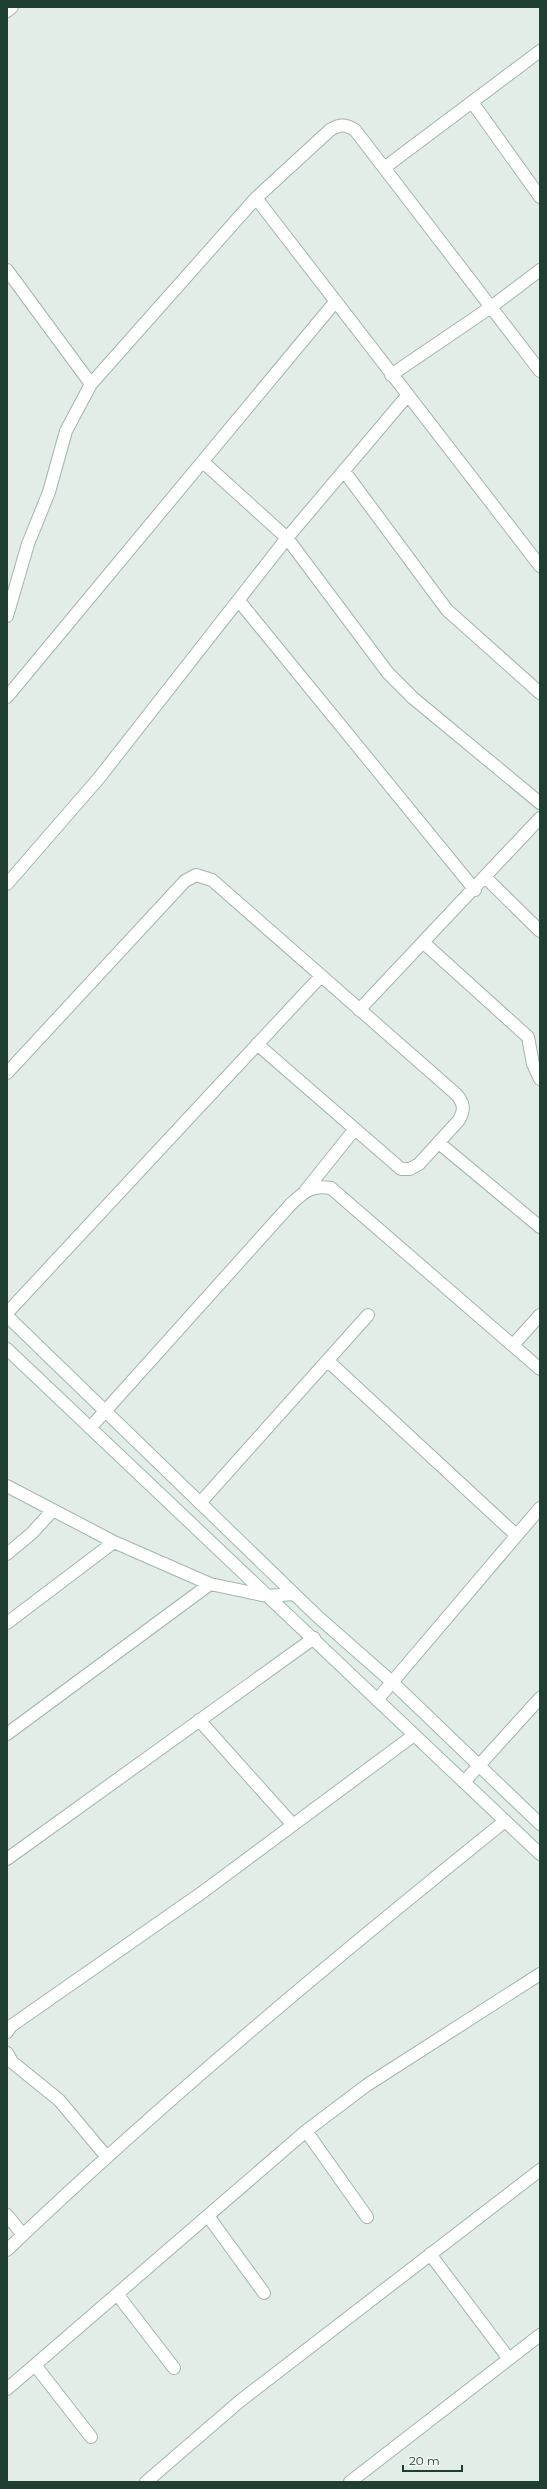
<svg xmlns="http://www.w3.org/2000/svg" width="547" height="2489" font-family="Montserrat,sans-serif">
<style>
.lines{fill:none;stroke-linecap:round;stroke-linejoin:round}
.minor-casing{stroke:#a3b5ad;stroke-width:14}
.secondary-casing{stroke:#9fb9ad;stroke-width:14}
.minor{stroke:#fff;stroke-width:12}
.secondary{stroke:#fff;stroke-width:12}
</style>
<rect width="100%" height="100%" fill="#e1ede6"/>
<g class="lines">
<defs>
<path id="minor" d="M7,11l5,-4
M472,102l68,95
M384,168l156,-117
M256,198l284,368
M7,270l84,114
M391,375l100,-68 49,-37
M203,462l84,76 101,135 25,25 127,105
M344,471l103,139 93,83
M239,601l236,289
M7,616l21,-72 21,-52 17,-61 25,-47 165,-186 74,-68c10,-6 15,-6 25,0l185,241
M7,697l328,-395
M486,878l54,53
M7,884l92,-106 188,-240 120,-142
M424,943l104,94 5,27 7,15
M359,1010l181,-192
M7,1073l178,-192 11,-6 16,5 244,214c8,9 9,15 3,26l-40,44 -9,5h-9l-144,-125
M439,1143l101,84
M306,1190l48,-60
M7,1313l314,-337
M513,1345l27,-30
M328,1361l187,173
M90,1428l201,-224c14,-13 20,-19 40,-16l209,181
M7,1486l107,56 96,42 57,12 27,-2
M200,1503l168,-188
M7,1554l25,-21 21,-23
M7,1623l107,-81
M377,1700l163,-192
M199,1720l94,105
M7,1734l203,-150
M464,1782l76,-84
M7,1859l307,-221
M7,2032l4,-6 189,-132 214,-159
M7,2053l5,9 47,38 47,56
M306,2131l61,86
M7,2215l16,20
M208,2216l56,77
M7,2250c159,-152 327,-291 498,-429
M430,2254l79,105
M117,2294l57,74
M35,2365l56,72
M7,2389l299,-258 61,-46 173,-111
M146,2482l94,-81 300,-231
M350,2482l190,-147"/>
<path id="secondary" d="M7,1316l310,300 75,66 148,142
M7,1349l533,505"/>
</defs>
<use href="#minor" class="minor-casing"/>
<use href="#secondary" class="secondary-casing"/>
<use href="#minor" class="minor"/>
<use href="#secondary" class="secondary"/>
</g>
<rect width="547" height="2489" fill="none" stroke="#203f33" stroke-width="16"/>
<path d="M403 2465v6h59v-6" fill="none" stroke="#203f33" stroke-width="2"/>
<text x="409" y="2465" font-size="12" fill="#203f33" stroke="#f2f9f5" stroke-width="3" paint-order="stroke">20 m</text>
</svg>
